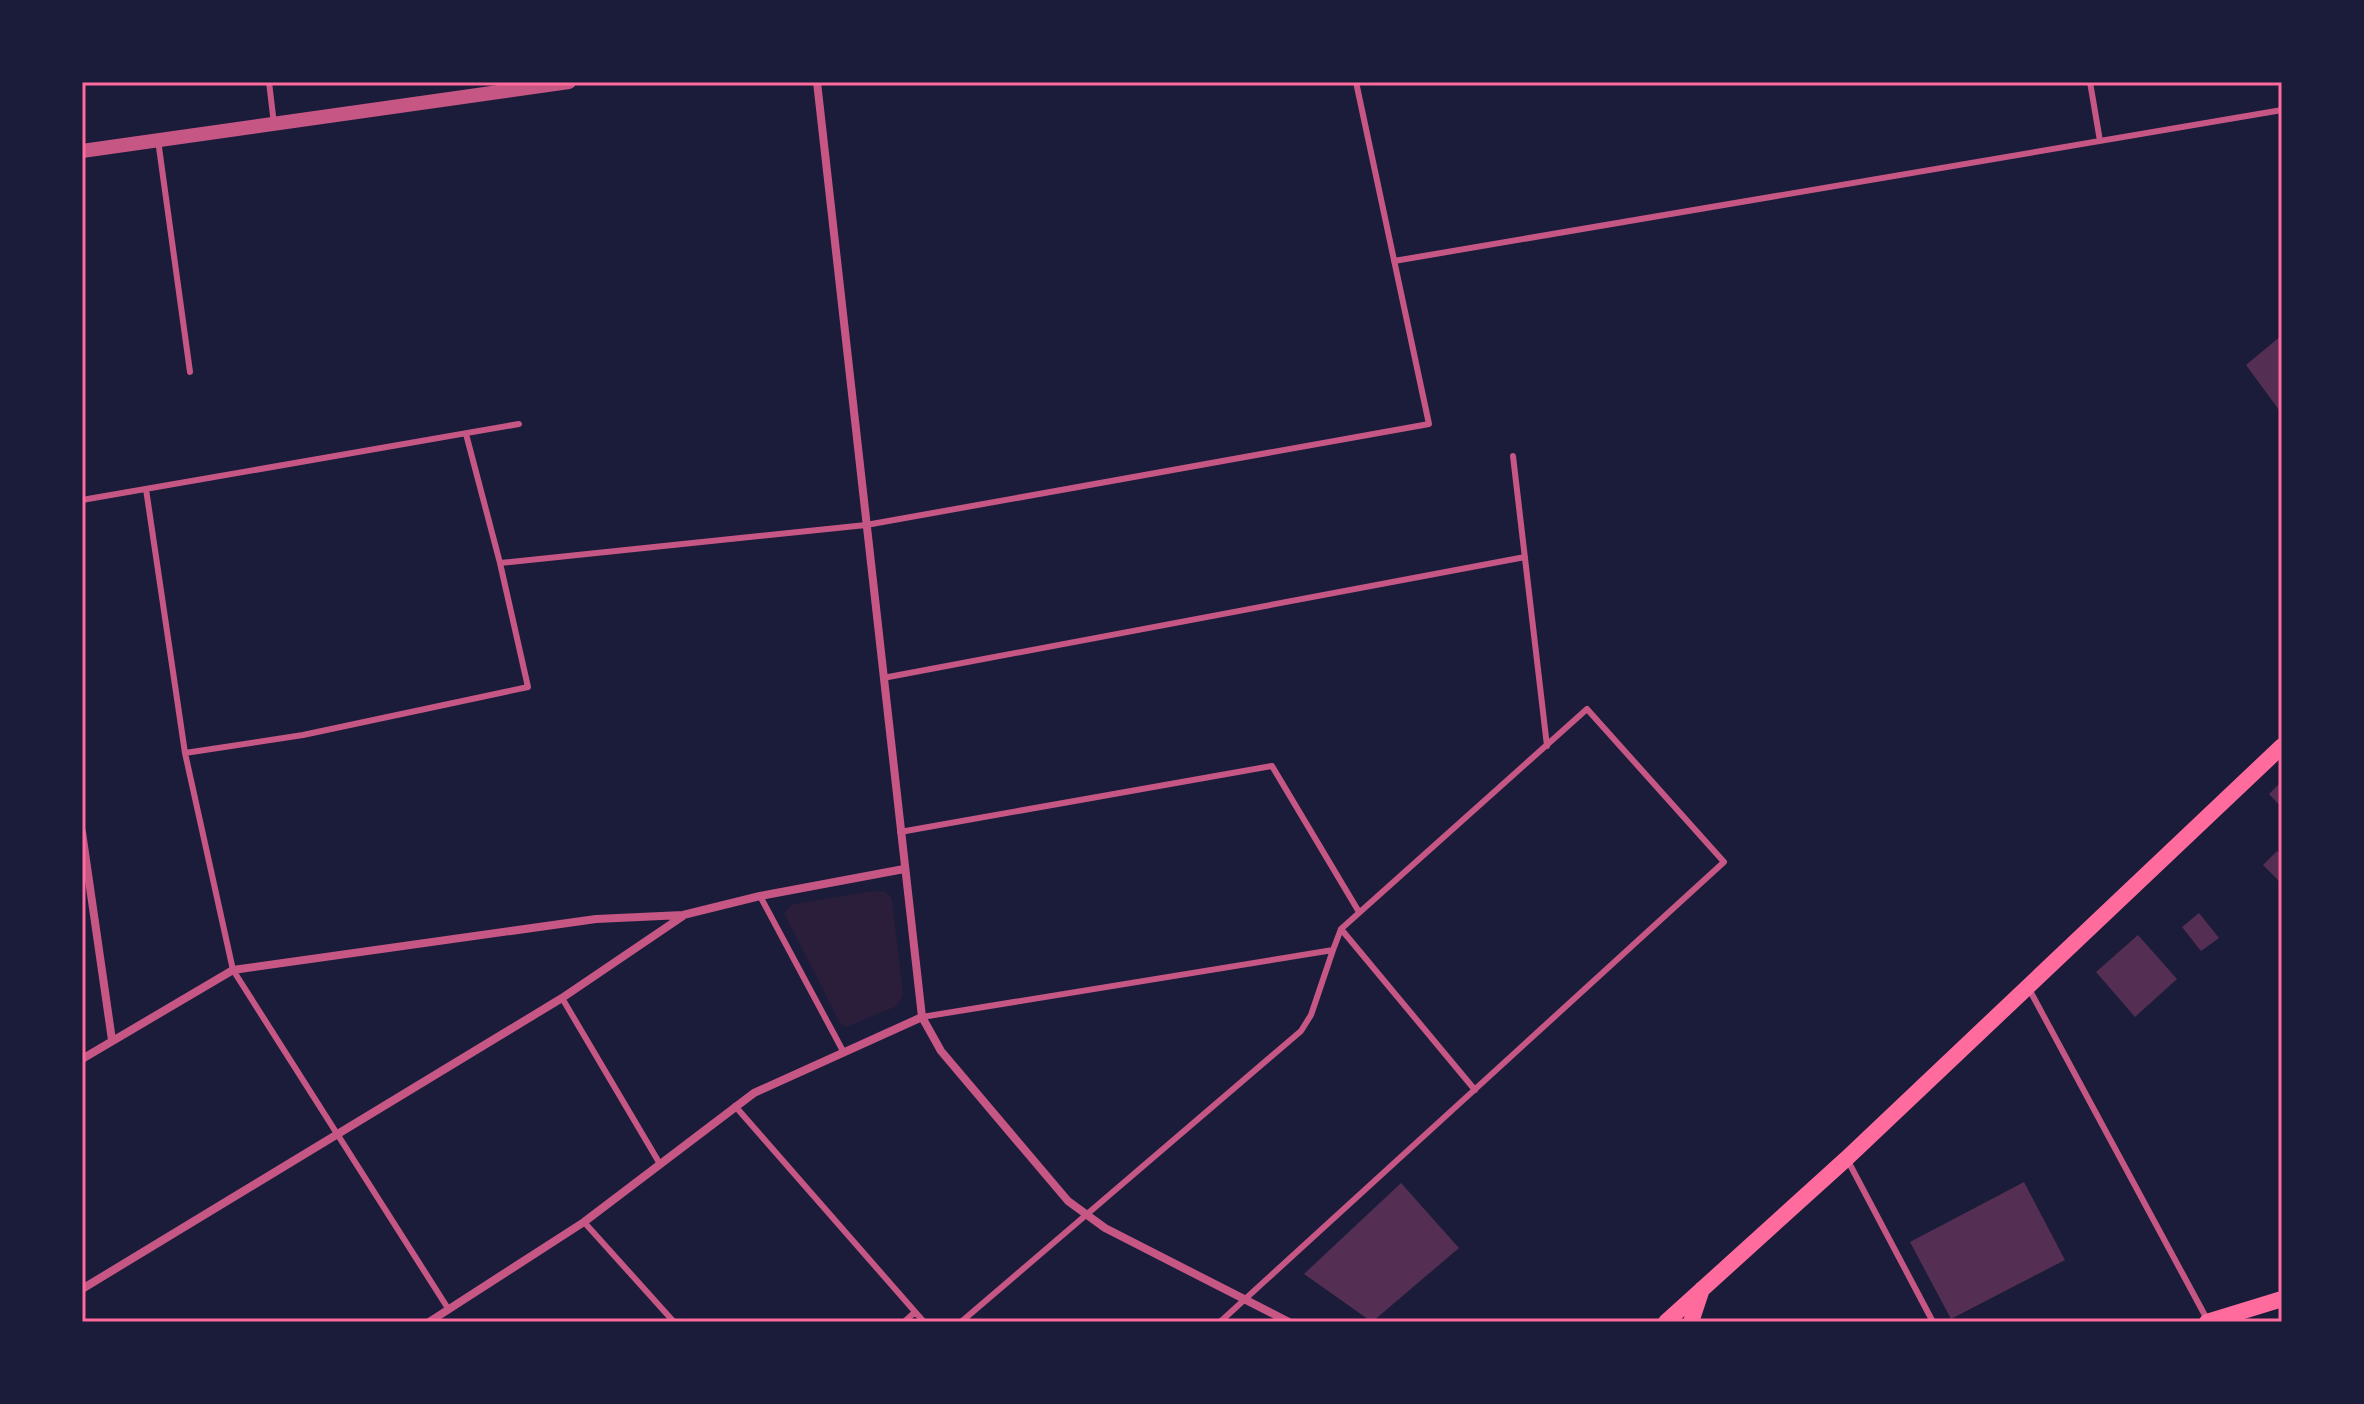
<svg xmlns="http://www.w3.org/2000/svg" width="2364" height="1404" font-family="Overpass,sans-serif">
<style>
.green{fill:#2a1e3b}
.building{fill:#542f53}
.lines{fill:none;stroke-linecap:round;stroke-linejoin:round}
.service{stroke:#c65784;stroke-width:6}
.minor{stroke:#c65784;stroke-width:8}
.tertiary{stroke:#c65784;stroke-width:14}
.secondary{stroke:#ff6b9d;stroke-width:16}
.neatline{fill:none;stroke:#ff6b9d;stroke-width:3}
</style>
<rect width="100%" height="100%" fill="#1b1b3a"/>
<path class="green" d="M874,891l11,1 7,7 11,96 -6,11 -51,21 -6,-4 -56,-110 9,-9z"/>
<path class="building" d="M2282,335v79l-36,-49z
M2282,781v27l-13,-14z
M2277,851l5,5v28l-19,-19z
M2199,913l20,25 -18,13 -19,-24z
M2138,935l39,44 -42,38 -39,-45z
M2024,1182l41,78 -114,59 -41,-77z
M1401,1183l58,65 -87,74 -68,-48z"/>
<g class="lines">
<path class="service" d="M269,82l5,42
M2090,82l10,59
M158,140l32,232
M1394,261l888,-151
M1513,456l34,290
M146,489l39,264 48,217 216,340
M82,500l437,-76
M500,563l366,-38 563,-101 -73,-342
M883,678l642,-121
M185,753l118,-18 225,-48 -28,-124 -34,-129
M900,832l372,-66 87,146
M760,896l83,155
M1341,929l134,161
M2028,987l180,334
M562,998l98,166
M922,1017l411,-67 8,-21 246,-220 137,153 -504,460
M735,1106l189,216
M1847,1159l86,163
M584,1222l90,100
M904,1322l11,-10
M961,1322l340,-291 10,-16 22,-65"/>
<path class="minor" d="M817,82l105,935 19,34 127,150 37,27 184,94
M82,832l30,208
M82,1059l151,-89 363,-51 87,-4 77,-19 144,-27
M82,1289l480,-291 121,-82
M429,1322l155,-100 170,-129 168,-76"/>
<path class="tertiary" d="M82,151l487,-69"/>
<path class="secondary" d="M1666,1322l180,-163 436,-413
M1691,1322l11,-33
M2207,1322l75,-23"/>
</g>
<rect width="2364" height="1404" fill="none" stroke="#1b1b3a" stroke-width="168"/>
<rect x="84" y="84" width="2196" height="1236" class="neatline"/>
</svg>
